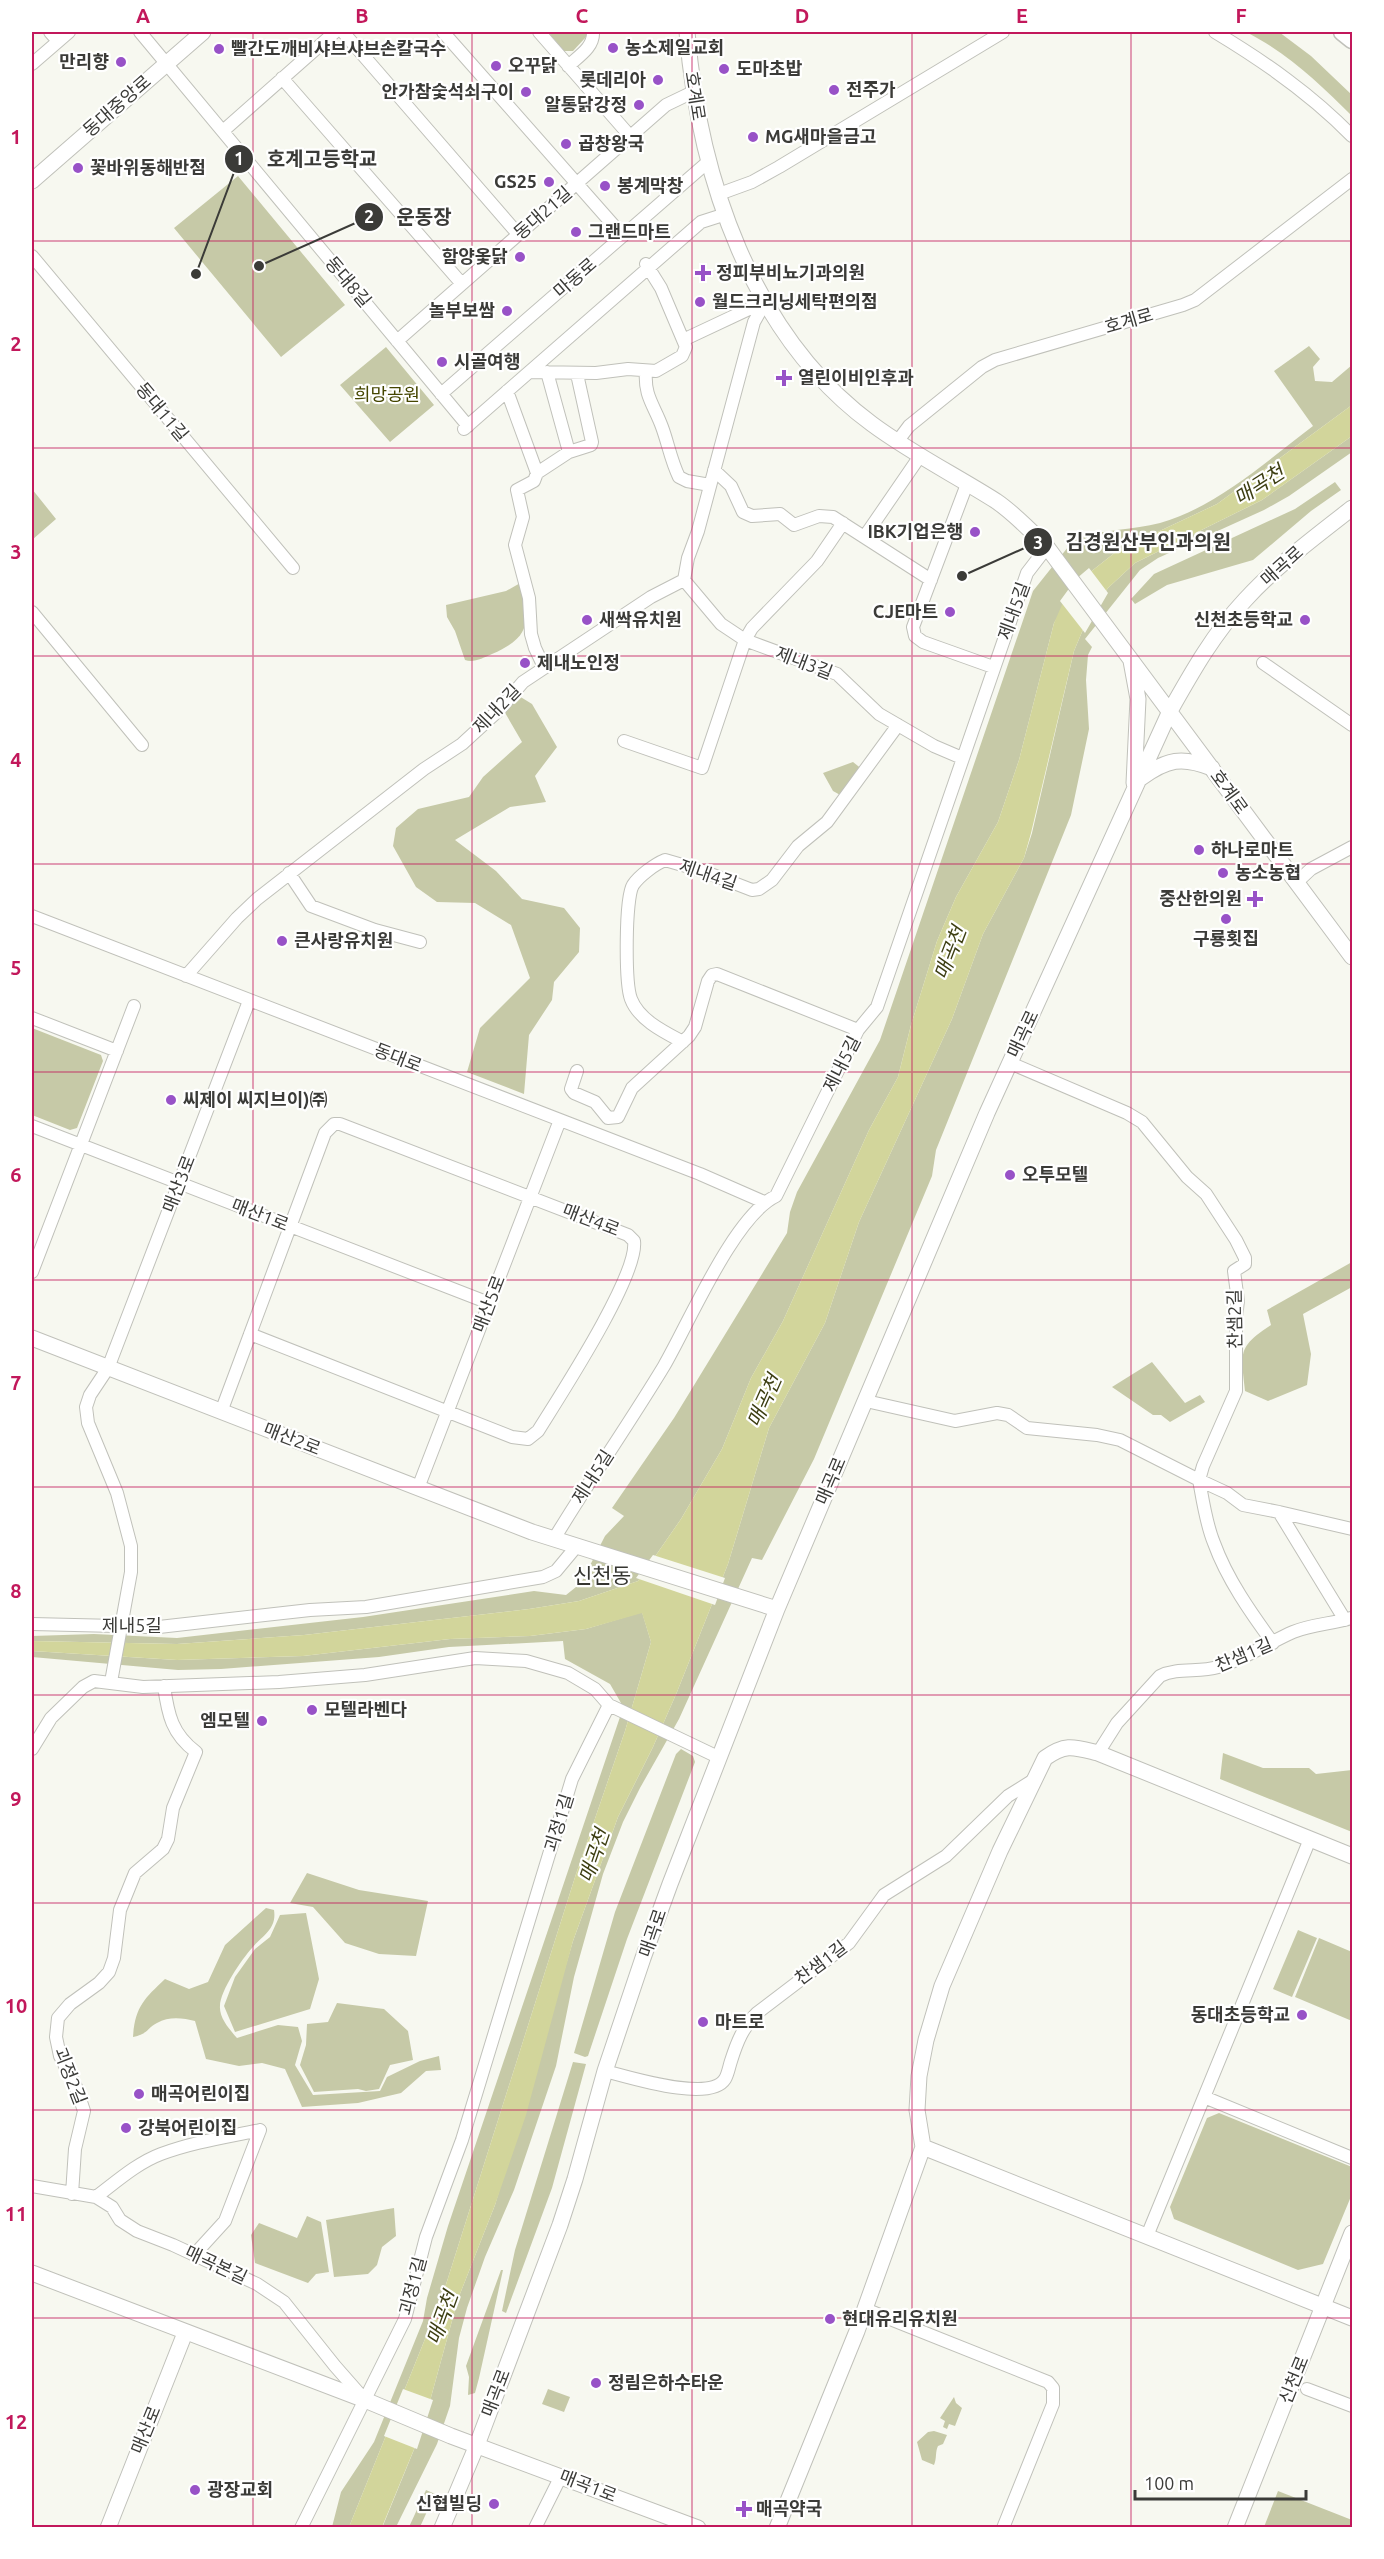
<svg xmlns="http://www.w3.org/2000/svg" width="1384" height="2559" font-family="Ubuntu,'Noto Sans KR',sans-serif">
<style>
.green{fill:#c6c9a7}
.water{fill:#d2d59b}
.pier{fill:#f7f8f0}
.lines{fill:none;stroke-linecap:round;stroke-linejoin:round}
.minor-casing{stroke:#c0c1ba;stroke-width:14}
.tertiary-casing{stroke:#c0c1ba;stroke-width:17}
.secondary-casing{stroke:#c0c1ba;stroke-width:19}
.minor{stroke:#fff;stroke-width:12}
.tertiary{stroke:#fff;stroke-width:15}
.secondary{stroke:#fff;stroke-width:16}
.grid{fill:none;stroke:#c2185b;stroke-width:1.5;stroke-opacity:0.55}
.poi-dot{fill:#9852c7;stroke:#fff;stroke-width:2}
.labels{text-anchor:middle;stroke-width:4.5;stroke-linejoin:round;paint-order:stroke}
.poi-label{font-size:18px;font-weight:bold;fill:#3b3b38;stroke:#fff;text-anchor:start}
.street-label{font-size:18px;fill:#3b3b38;stroke:#fff}
.park-label{font-size:18px;fill:#454600;stroke:#fff}
.water-label{font-size:20px;font-style:italic;fill:#3d3e12;stroke:#fff}
.quarter-label{font-size:21px;fill:#353530;stroke:#fff}
.leader{fill:none;stroke:#3b3b38;stroke-width:2}
.callout-dot{fill:#3b3b38;stroke:#fff;stroke-width:2}
.mark-label{font-size:18px;text-anchor:middle;font-weight:bold;fill:#fff}
.callout-label{font-size:20px;text-anchor:middle;font-weight:bold;fill:#3b3b38;stroke:#fff;stroke-width:4.5;stroke-linejoin:round;paint-order:stroke}
.neatline{fill:none;stroke:#c2185b;stroke-width:2}
.grid-label{font-size:20px;text-anchor:middle;font-weight:bold;fill:#c2185b}
</style>
<rect width="100%" height="100%" fill="#f7f8f0"/>
<path class="green" d="M548,32h38v5l-13,14h-9z
M1246,32h33l32,24 41,39v21c-32,-32 -66,-64 -106,-84z
M238,176l107,129 -64,52 -107,-129z
M1309,346l11,13 -7,8 2,14 17,1 20,-17v40l-135,99 -100,47 -38,30 -25,42 -35,137 -21,62 -42,75 -19,44 -26,84 -13,52 -29,53 -86,191 -32,57 -29,71 -41,70 -43,62 -59,20 -50,8 -225,26 -127,9 -145,-3v-5l62,-2 83,4 186,-21 171,-26 32,4 15,-12 24,-47 19,-20 -12,-8 62,-90 113,-185 3,-21 7,-20 83,-152 153,-449 39,-49 6,-4c27,-9 55,-8 82,-15 55,-15 108,-63 153,-97l-39,-55z
M386,347l48,58 -44,37 -50,-57z
M1352,436v16l-63,44 -25,14 -106,48 -18,12 -55,69 7,8 -4,8 -2,25 3,49 -18,86 -135,335 -4,26 -118,283 -52,101 -10,-2 -73,161 -39,69 -17,34 -20,52 -29,103 -18,89 -42,124 -29,67 -18,51 -8,30 -9,68 -13,38 -41,83 -14,1 40,-98 36,-131 37,-94 78,-264 45,-124 35,-70 24,-55 51,-128 41,-136 56,-105 34,-101 93,-203 31,-85 41,-76 8,-25 42,-182 13,-31 21,-32 27,-25 127,-63z
M1335,482l6,8 -30,21 -58,49 -86,25 -32,19 -4,-5 23,-25 141,-65z
M32,489l24,30 -24,21z
M522,582c6,40 11,54 -30,72 -9,4 -18,9 -27,6l-10,-29 -8,-14 -1,-12 60,-14z
M519,696l13,8 25,43 -22,29 11,26 -36,5 -55,33 41,31 26,28 42,9 16,20 -1,24 -25,30 -2,18 -23,35 -5,59 -57,-22 13,-44 50,-50 -19,-53 -36,-22 -38,-1 -21,-15 -23,-41 3,-18 22,-19 51,-12 14,-20 39,-35 -18,-31z
M853,762l10,8 -21,26 -9,-5 -10,-18z
M32,1028l69,27 2,6 -26,67 -7,2 -38,-15z
M1352,1262v25l-49,27 8,40 -4,31 -39,16 -23,-10c-4,-38 -8,-44 26,-66l-4,-15z
M1152,1362l33,41 15,-8 5,7 -35,20 -9,-7h-8l-41,-28z
M642,1612l9,30 -26,89 -49,143 -134,423 -93,230h-17l9,-35 33,-50 49,-121 4,-23 21,-72 172,-509 1,-14 -11,-19 -45,-25 -2,-18 -114,6 -70,10 -158,12 -43,1 -146,-13v-6l145,9 126,-4 147,-17 80,-3 56,-7z
M681,1749l12,7 2,6 -68,177 -39,117 -3,1 -11,-4 41,-141 61,-158z
M1223,1753l40,15h46l7,6 36,-4v62l-132,-53z
M307,1873l52,17 69,11 -12,55 -37,-2 -34,-11 -32,-36 -23,-4z
M266,1908l8,2c3,19 -11,25 -22,38 -10,11 -32,43 -32,58 -1,12 10,24 17,32l41,-13 20,2 4,14 -7,24 18,30 67,-4 7,-14 33,-16 19,-5 2,14 -15,1 -25,22 -43,10 -56,4 -17,-38 -23,-6 -23,3 -33,-7 -11,-38c-12,-3 -26,-5 -38,2 -11,6 -9,11 -24,14 2,-30 11,-38 32,-58l24,10 19,-7 17,-37z
M306,1913l13,66 -9,30 -75,23 -11,-26 11,-29 20,-28 15,-12 10,-22z
M1298,1930l19,8 -25,59 -19,-8z
M1319,1938l33,14v69l-57,-24z
M337,2003l47,6 24,22 5,29 -23,5 -11,24 -13,2 -8,-2 -44,3 -14,-27 6,-20 1,-21 21,-2z
M573,2062l13,2 -34,124 -46,125 -4,-2 13,-61z
M1219,2113l133,54v27l-29,70 -25,6 -124,-51 -4,-12 37,-89z
M394,2208l2,28 -14,11 -5,18 -9,9 -34,3 -8,-57z
M307,2216l14,6 8,50 -13,2 -8,9 -53,-20 -4,-28 8,-12 38,15z
M501,2270h2l-24,108 -4,15 -7,2 1,-18 -3,-11z
M548,2389l22,8 -6,15 -22,-8z
M954,2397l2,6 6,5 -7,18 -6,-2 -2,5 -4,-2 2,-6 -5,-3z
M934,2431l13,4 -4,9 -5,2c-3,6 -1,12 -4,19l-12,-5 -5,-18 11,-10z
M426,2490l9,4 -15,33h-11z
M1278,2491l74,29v7h-88z"/>
<path class="water" d="M1352,405v31l-90,64 -127,63 -27,25 -21,32 -13,31 -43,182 -7,25 -41,76 -31,85 -93,203 -34,101 -56,105 -41,136 -51,128 -24,55 -35,70 -45,124 -47,174 -31,90 -37,94 -36,131 -40,97h-33l93,-230 134,-423 49,-143 26,-89 -9,-29 -56,16 -56,7 -80,3 -147,17 -126,4 -145,-9v-10l145,3 127,-9 225,-26 50,-8 59,-20 43,-62 41,-70 29,-71 32,-57 86,-191 29,-53 13,-52 26,-84 19,-44 42,-75 21,-62 35,-137 11,-25 14,-17 38,-30 100,-47z"/>
<path class="pier" d="M1089,568l19,25 -23,40 -25,-32 16,-22z
M653,1555l72,23 -10,27 -79,-27z
M403,2389l30,11 -16,49 -33,-13z"/>
<g class="lines">
<defs>
<path id="minor" d="M50,32l8,9
M140,32l328,394
M343,32l175,202
M443,32l180,204
M539,32l91,104
M1215,32c50,30 96,62 137,104
M32,64l37,-32
M568,66c11,-10 26,-19 25,-34
M282,78l180,206
M223,131l112,-99
M719,194l33,-12 27,-15 224,-135
M32,256l261,312
M683,340l83,-39
M397,341l269,-236 27,-13
M530,372l66,1 32,-4 28,2 26,-15 4,-9 -25,-59 -15,-24
M547,372l22,80
M646,372c-2,24 8,33 16,55 6,16 9,34 17,50l8,4 23,4
M507,391l30,82 -3,8 -17,9 6,27 -8,28 14,53 2,36 4,14 9,19
M441,394l268,-233
M464,429l237,-207 25,-8
M897,442l12,-16 73,-59 13,-7 188,-55 12,-5 157,-121
M714,470l17,16 12,26 9,4 28,-2 14,11 25,-9 14,1 98,63
M537,473l32,-21 22,-7 1,-3 -15,-68
M967,484l-54,143 2,9 8,6 70,25
M865,536l55,-80
M684,580l37,44 24,16 92,34 42,40 55,32 28,12
M32,612l110,133
M1263,663l89,62
M624,741l78,27 43,-128 7,-12 65,-67 26,-38
M289,873l22,33 64,24 45,12
M1296,883l15,-14 41,-22
M32,916l668,258 64,28
M186,976l51,-58 20,-19 167,-130 38,-25 37,-34 24,-28 128,-85 33,-17 4,-22 10,-27 56,-209 12,-21
M32,1018l85,33
M683,1042c-19,-10 -44,-22 -52,-43 -6,-16 -6,-101 2,-114 6,-9 22,-21 32,-25l38,11 49,19 7,-1 13,-9 26,-34 29,-24 71,-97
M1010,1063l117,50 15,9 45,55 19,17 30,46 9,18v6l-11,7 4,30 -2,16v74l-33,75 -4,14 28,13 16,12 36,7 66,108
M577,1071l-6,18 3,4 21,9 13,16 10,-1 14,-29 57,-52 6,-9 13,-46 4,-6 5,-1 141,56
M32,1126l457,177
M32,1272l102,-266
M866,1401l89,20 42,-8 11,2 19,13 70,7 23,5 79,40c4,21 7,44 15,63 13,36 37,70 59,100
M221,1412l104,-279 9,-9h6l288,111 6,6c5,34 -75,156 -96,190l-10,8 -16,-2 -262,-103
M418,1488l142,-368
M1279,1512l73,17
M554,1539c35,-58 75,-115 110,-173 25,-43 70,-150 112,-170l82,-166 19,-23 150,-434 20,-26
M32,1624l127,3 151,-17 56,-3 177,-30 13,-6 20,-24
M111,1682l20,-110v-26l-14,-53 -29,-70 -2,-16 4,-12 18,-27 141,-367
M609,1705l111,53
M32,1749l19,-31 32,-31 11,-6 49,6 136,-5 86,-7 110,-17 51,3 42,12 27,16 14,16 -37,74 -110,361 -36,97 -21,82 -104,209
M1098,1753l19,-30 43,-47c18,-9 39,-3 58,-9 27,-8 50,-24 75,-35 19,-8 39,-8 58,-14
M605,2071c24,6 105,32 120,8 3,-5 4,-12 6,-18 6,-19 12,-34 26,-48l92,-70 35,-48 62,-39 62,-60 24,-15
M1204,2097l148,61
M32,2186l64,11 16,10 8,13 17,11 36,14 84,39 27,18 51,64 29,33
M72,2194l3,-45 9,-38 -8,-24 -16,-31 -4,-19 2,-19 12,-14 29,-21 10,-11 5,-14 6,-48 15,-37 28,-24 5,-10 5,-31 23,-56c-24,-18 -28,-37 -32,-66
M96,2197c20,-15 41,-34 65,-43 32,-12 66,-17 99,-24
M1147,2236l163,-397
M194,2255l31,-34 35,-91
M865,2309l183,73 5,6v16l-50,124
M1307,2389l45,17
M535,2528l26,-52"/>
<path id="tertiary" d="M687,32c12,144 64,303 185,392 39,29 83,51 124,77 19,13 35,30 51,46l305,410
M32,181l171,-149
M1131,661l7,38 -4,84
M1141,778c26,-19 41,-22 71,-10
M32,1338l500,194 245,77
M923,2147l429,171
M32,2273l333,127 86,36 247,92
M108,2528l77,-195
M442,2528l35,-83 83,-220 15,-46 30,-108 38,-113 27,-74 107,-275 210,-496 183,-402c22,-39 44,-78 75,-111 32,-35 70,-63 107,-92
M777,2528l80,-197 66,-184 -6,-37 2,-34 7,-36 16,-54 58,-135 45,-93c21,-15 29,-11 53,-5l254,103
M1235,2528l117,-295"/>
<path id="secondary" d="M1342,32l10,8"/>
</defs>
<use href="#minor" class="minor-casing"/>
<use href="#tertiary" class="tertiary-casing"/>
<use href="#secondary" class="secondary-casing"/>
<use href="#minor" class="minor"/>
<use href="#tertiary" class="tertiary"/>
<use href="#secondary" class="secondary"/>
</g>
<path class="grid" d="M253,32v2496M472,32v2496M692,32v2496M912,32v2496M1131,32v2496M32,241h1320M32,448h1320M32,656h1320M32,864h1320M32,1072h1320M32,1280h1320M32,1487h1320M32,1695h1320M32,1903h1320M32,2110h1320M32,2318h1320"/>
<g class="poi-dot">
<circle cx="613" cy="48" r="6"/>
<circle cx="219" cy="49" r="6"/>
<circle cx="121" cy="62" r="6"/>
<circle cx="496" cy="66" r="6"/>
<circle cx="724" cy="69" r="6"/>
<circle cx="658" cy="80" r="6"/>
<circle cx="834" cy="90" r="6"/>
<circle cx="526" cy="92" r="6"/>
<circle cx="639" cy="105" r="6"/>
<circle cx="753" cy="137" r="6"/>
<circle cx="566" cy="144" r="6"/>
<circle cx="78" cy="168" r="6"/>
<circle cx="549" cy="182" r="6"/>
<circle cx="605" cy="186" r="6"/>
<circle cx="576" cy="232" r="6"/>
<circle cx="520" cy="257" r="6"/>
<path d="M700 264h6v6h6v6h-6v6h-6v-6h-6v-6h6z"/>
<circle cx="700" cy="302" r="6"/>
<circle cx="507" cy="311" r="6"/>
<circle cx="442" cy="362" r="6"/>
<path d="M781 369h6v6h6v6h-6v6h-6v-6h-6v-6h6z"/>
<circle cx="975" cy="532" r="6"/>
<circle cx="950" cy="612" r="6"/>
<circle cx="587" cy="620" r="6"/>
<circle cx="1305" cy="620" r="6"/>
<circle cx="525" cy="663" r="6"/>
<circle cx="1199" cy="850" r="6"/>
<circle cx="1223" cy="873" r="6"/>
<path d="M1252 890h6v6h6v6h-6v6h-6v-6h-6v-6h6z"/>
<circle cx="1226" cy="919" r="6"/>
<circle cx="282" cy="941" r="6"/>
<circle cx="171" cy="1100" r="6"/>
<circle cx="1010" cy="1175" r="6"/>
<circle cx="312" cy="1710" r="6"/>
<circle cx="262" cy="1721" r="6"/>
<circle cx="1302" cy="2015" r="6"/>
<circle cx="703" cy="2022" r="6"/>
<circle cx="139" cy="2094" r="6"/>
<circle cx="126" cy="2128" r="6"/>
<circle cx="830" cy="2319" r="6"/>
<circle cx="596" cy="2383" r="6"/>
<circle cx="195" cy="2490" r="6"/>
<circle cx="494" cy="2504" r="6"/>
<path d="M741 2500h6v6h6v6h-6v6h-6v-6h-6v-6h6z"/>
</g>
<g class="labels">
<g class="poi-label">
<text x="625" y="54">농소제일교회</text>
<text x="231" y="55">빨간도깨비샤브샤브손칼국수</text>
<text x="109" y="68" text-anchor="end">만리향</text>
<text x="508" y="72">오꾸닭</text>
<text x="736" y="75">도마초밥</text>
<text x="646" y="86" text-anchor="end">롯데리아</text>
<text x="846" y="96">전주가</text>
<text x="514" y="98" text-anchor="end">안가참숯석쇠구이</text>
<text x="627" y="111" text-anchor="end">알통닭강정</text>
<text x="765" y="143">MG새마을금고</text>
<text x="578" y="150">곱창왕국</text>
<text x="90" y="174">꽃바위동해반점</text>
<text x="537" y="188" text-anchor="end">GS25</text>
<text x="617" y="192">봉계막창</text>
<text x="588" y="238">그랜드마트</text>
<text x="508" y="263" text-anchor="end">함양옻닭</text>
<text x="716" y="279">정피부비뇨기과의원</text>
<text x="712" y="308">월드크리닝세탁편의점</text>
<text x="495" y="317" text-anchor="end">놀부보쌈</text>
<text x="454" y="368">시골여행</text>
<text x="798" y="384">열린이비인후과</text>
<text x="963" y="538" text-anchor="end">IBK기업은행</text>
<text x="938" y="618" text-anchor="end">CJE마트</text>
<text x="599" y="626">새싹유치원</text>
<text x="1293" y="626" text-anchor="end">신천초등학교</text>
<text x="537" y="669">제내노인정</text>
<text x="1211" y="856">하나로마트</text>
<text x="1235" y="879">농소농협</text>
<text x="1242" y="905" text-anchor="end">중산한의원</text>
<text x="1226" y="945" text-anchor="middle">구룡횟집</text>
<text x="294" y="947">큰사랑유치원</text>
<text x="183" y="1106">씨제이 씨지브이)㈜</text>
<text x="1022" y="1181">오투모텔</text>
<text x="324" y="1716">모텔라벤다</text>
<text x="250" y="1727" text-anchor="end">엠모텔</text>
<text x="1290" y="2021" text-anchor="end">동대초등학교</text>
<text x="715" y="2028">마트로</text>
<text x="151" y="2100">매곡어린이집</text>
<text x="138" y="2134">강북어린이집</text>
<text x="842" y="2325">현대유리유치원</text>
<text x="608" y="2389">정림은하수타운</text>
<text x="207" y="2496">광장교회</text>
<text x="482" y="2510" text-anchor="end">신협빌딩</text>
<text x="756" y="2515">매곡약국</text>
</g>
<g class="street-label">
<text transform="translate(695 96) rotate(81)" y="6">호계로</text>
<text transform="translate(117 106) rotate(-41)" y="6">동대중앙로</text>
<text transform="translate(543 213) rotate(-41)" y="6">동대21길</text>
<text transform="translate(575 278) rotate(-41)" y="6">마동로</text>
<text transform="translate(348 282) rotate(50)" y="6">동대8길</text>
<text transform="translate(1129 321) rotate(-16)" y="6">호계로</text>
<text transform="translate(162 412) rotate(50)" y="6">동대11길</text>
<text transform="translate(1282 566) rotate(-42)" y="6">매곡로</text>
<text transform="translate(1014 611) rotate(-70)" y="6">제내5길</text>
<text transform="translate(804 663) rotate(21)" y="6">제내3길</text>
<text transform="translate(497 709) rotate(-46)" y="6">제내2길</text>
<text transform="translate(1229 792) rotate(54)" y="6">호계로</text>
<text transform="translate(708 875) rotate(19)" y="6">제내4길</text>
<text transform="translate(1023 1034) rotate(-65)" y="6">매곡로</text>
<text transform="translate(398 1058) rotate(21)" y="6">동대로</text>
<text transform="translate(842 1064) rotate(-63)" y="6">제내5길</text>
<text transform="translate(179 1184) rotate(-69)" y="6">매산3로</text>
<text transform="translate(260 1215) rotate(21)" y="6">매산1로</text>
<text transform="translate(591 1220) rotate(21)" y="6">매산4로</text>
<text transform="translate(489 1304) rotate(-69)" y="6">매산5로</text>
<text transform="translate(1235 1319) rotate(-91)" y="6">찬샘2길</text>
<text transform="translate(292 1439) rotate(21)" y="6">매산2로</text>
<text transform="translate(593 1477) rotate(-57)" y="6">제내5길</text>
<text transform="translate(831 1481) rotate(-67)" y="6">매곡로</text>
<text x="132" y="1632">제내5길</text>
<text transform="translate(1244 1655) rotate(-23)" y="6">찬샘1길</text>
<text transform="translate(559 1823) rotate(-73)" y="6">괴정1길</text>
<text transform="translate(653 1933) rotate(-71)" y="6">매곡로</text>
<text transform="translate(821 1963) rotate(-37)" y="6">찬샘1길</text>
<text transform="translate(70 2076) rotate(69)" y="6">괴정2길</text>
<text transform="translate(216 2265) rotate(25)" y="6">매곡본길</text>
<text transform="translate(413 2286) rotate(-75)" y="6">괴정1길</text>
<text transform="translate(1294 2380) rotate(-68)" y="6">신천로</text>
<text transform="translate(496 2393) rotate(-69)" y="6">매곡로</text>
<text transform="translate(146 2430) rotate(-68)" y="6">매산로</text>
<text transform="translate(588 2486) rotate(21)" y="6">매곡1로</text>
</g>
<g class="park-label">
<text x="387" y="401">희망공원</text>
</g>
<g class="water-label">
<text transform="translate(1259 485) rotate(-33)" y="7">매곡천</text>
<text transform="translate(950 953) rotate(-69)" y="7">매곡천</text>
<text transform="translate(764 1401) rotate(-66)" y="7">매곡천</text>
<text transform="translate(594 1856) rotate(-71)" y="7">매곡천</text>
<text transform="translate(442 2318) rotate(-70)" y="7">매곡천</text>
</g>
<g class="quarter-label">
<text x="602" y="1583">신천동</text>
</g>
</g>
<path class="leader" d="M196 274L239 159M259 266L369 217M962 576L1038 542"/>
<g class="callout-dot">
<circle cx="196" cy="274" r="6"/>
<circle cx="259" cy="266" r="6"/>
<circle cx="962" cy="576" r="6"/>
<circle cx="239" cy="159" r="15"/>
<circle cx="369" cy="217" r="15"/>
<circle cx="1038" cy="542" r="15"/>
</g>
<g class="mark-label">
<text x="239" y="165">1</text>
<text x="369" y="223">2</text>
<text x="1038" y="549">3</text>
</g>
<g class="callout-label">
<text x="322" y="166">호계고등학교</text>
<text x="424" y="224">운동장</text>
<text x="1148" y="549">김경원산부인과의원</text>
</g>
<rect width="1384" height="2559" fill="none" stroke="#ffffff" stroke-width="66"/>
<path d="M1135 2490v9h171v-9" fill="none" stroke="#3b3b38" stroke-width="3"/>
<text x="1144" y="2490" font-size="18" fill="#3b3b38" stroke="#ffffff" stroke-width="4.5" paint-order="stroke">100 m</text>
<rect x="33" y="33" width="1318" height="2493" class="neatline"/>
<g class="grid-label">
<text x="143" y="23">A</text>
<text x="362" y="23">B</text>
<text x="582" y="23">C</text>
<text x="802" y="23">D</text>
<text x="1022" y="23">E</text>
<text x="1241" y="23">F</text>
<text x="16" y="144">1</text>
<text x="16" y="351">2</text>
<text x="16" y="559">3</text>
<text x="16" y="767">4</text>
<text x="16" y="975">5</text>
<text x="16" y="1182">6</text>
<text x="16" y="1390">7</text>
<text x="16" y="1598">8</text>
<text x="16" y="1806">9</text>
<text x="16" y="2013">10</text>
<text x="16" y="2221">11</text>
<text x="16" y="2429">12</text>
</g>
</svg>
